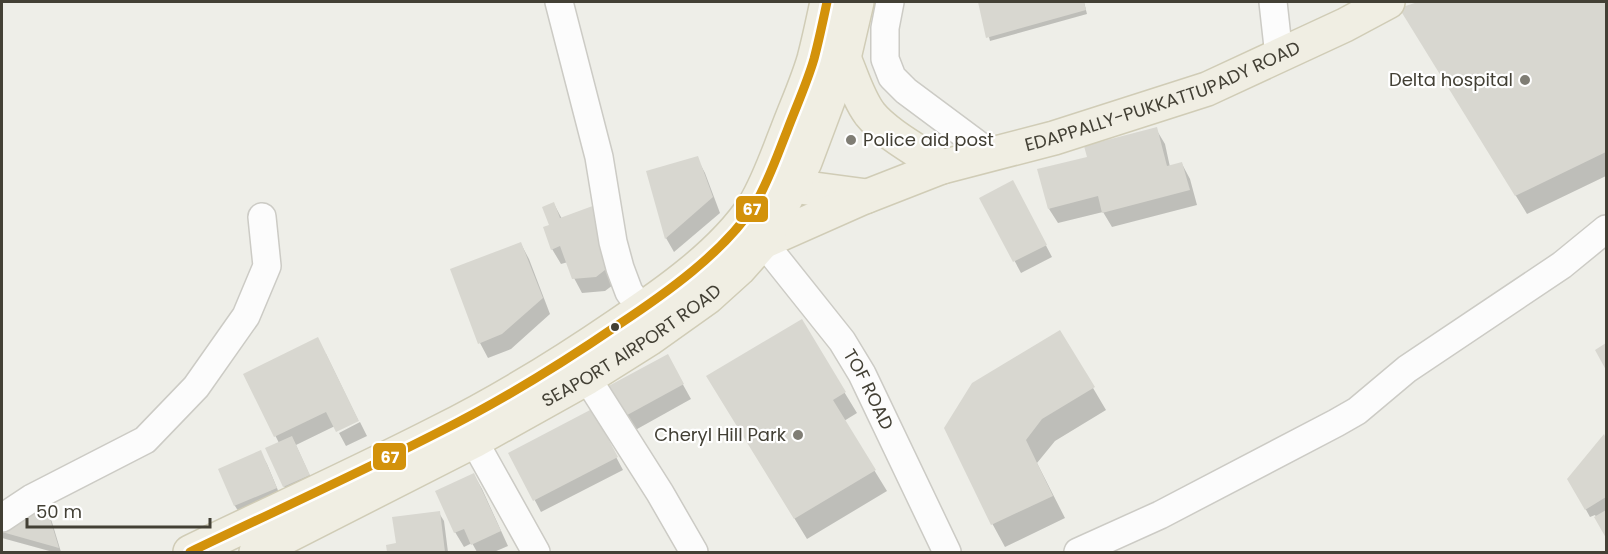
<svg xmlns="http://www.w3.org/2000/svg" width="1608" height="554" font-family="Poppins,sans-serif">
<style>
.shadow{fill:#0003}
.building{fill:#d8d7d0}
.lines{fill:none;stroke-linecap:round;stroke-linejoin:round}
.minor-casing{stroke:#cccbc5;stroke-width:30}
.major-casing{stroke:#d0ccb6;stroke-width:36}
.minor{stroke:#fcfcfc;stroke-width:27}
.major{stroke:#f0eee3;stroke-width:33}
.bus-1-casing{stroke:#fff;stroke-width:14}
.bus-1{stroke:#d3920b;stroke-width:9}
.poi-dot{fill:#7f7d74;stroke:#fff;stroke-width:2}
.bus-dot{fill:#434035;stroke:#fff;stroke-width:2}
.labels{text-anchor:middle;stroke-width:4.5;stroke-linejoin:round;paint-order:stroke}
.poi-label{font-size:18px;fill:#434035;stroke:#fff;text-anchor:end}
.street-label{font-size:18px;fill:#434035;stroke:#fff}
.line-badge{stroke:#fff;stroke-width:2}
.badge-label{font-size:16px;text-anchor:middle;font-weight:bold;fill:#fff}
</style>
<rect width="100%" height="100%" fill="#eeeee8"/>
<path class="shadow" d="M980,2h104l3,12 -97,27z
M1422,2h184v174l-79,38 -126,-205z
M1156,129l9,15 5,23 12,-3 8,15 7,26 -85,22 -9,-15 -45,11 -9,-14 40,-51z
M697,158l8,15 15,40 -46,39 -8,-14z
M1019,194l33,63 -31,16 -40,-75z
M554,204l8,15 59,60 -16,12 -23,2 -8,-15 -6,-16 -7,2 -9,-15 -1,-23z
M521,244l8,15 21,55 -39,35 -23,9 -8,-15z
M801,321l56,92 -13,8 43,70 -80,48 -87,-142z
M1060,332l46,78 -51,31 -18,22 28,55 -60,29 -12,-22 -47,-97z
M326,354l32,66 -21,10 -2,-4 -39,19 19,42 -24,11 -7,-12 -5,-43 -34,-68z
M667,356l24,43 -61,34 -25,-44z
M360,422l7,14 -21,10 -7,-13z
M598,423l25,47 -82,42 -31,-59z
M1604,437l2,5v93l-11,-20 -5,2 -21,-38z
M260,452l7,12 15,36 -40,17 -7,-11 -15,-37z
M474,475l8,14 26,57 -14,6h-17l-5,-9 -8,4 -9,-15z
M44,501l4,8 13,43h-8l-51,-14v-14z
M439,513l5,8 4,31h-60l-1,-6 10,-2z"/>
<path class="building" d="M978,2h106l2,8 -100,28z
M1418,2h188v150l-91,44 -116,-188z
M1157,127l10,39 15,-4 8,28 -88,23 -4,-17 -50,13 -11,-40 50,-12 -3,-11z
M698,156l15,41 -48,42 -19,-68z
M1013,180l34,65 -34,17 -34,-64z
M554,202l6,16 38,-14 16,59 -18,14 -24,2 -12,-33 -9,4 -8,-23 6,-2 -7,-18z
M521,242l22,56 -41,36 -24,10 -28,-75z
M802,319l44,73 -13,8 43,70 -82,49 -88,-143z
M1060,330l35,57 -53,32 -16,21 27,56 -62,29 -47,-97 28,-45z
M318,337l41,84 -23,11 -10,-20 -52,25 -31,-63z
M1606,343v27l-11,-20z
M668,354l16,30 -64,35 -17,-30z
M592,409l26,48 -85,44 -25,-48z
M1604,434l2,5v58l-21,13 -18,-31z
M292,436l18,39 -27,12 -18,-39z
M261,450l16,38 -43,18 -16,-37z
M474,473l27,58 -30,14 -7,-16 -10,4 -19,-42z
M44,499l15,49 -57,-16v-9z
M1606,510v28l-12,-21z
M440,511l5,41h-58l-1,-7 10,-2 -4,-26z"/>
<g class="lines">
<defs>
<g id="minor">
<path d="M559,2l40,155 14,85 7,26 9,24 13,17"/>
<path d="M890,2l-5,26v31l7,18 14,14 86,64"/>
<path d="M1273,2l6,54"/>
<path id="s1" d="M763,242l79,99 20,33 85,178"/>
<path d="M587,378l73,115 34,59"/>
<path d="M474,441l62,111"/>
<path d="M2,518l30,-20 113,-58 51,-53 50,-71 21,-50 -5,-49"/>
<path d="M1078,552l82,-37 176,-92 21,-12 50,-42 155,-104 44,-36"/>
</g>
<g id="major">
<path d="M844,58c8,18 14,40 26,56 16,20 50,38 72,53"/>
<path d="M770,185l22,1 75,10"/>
<path id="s2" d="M763,242l97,-43 82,-32 112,-29 153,-49 138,-64 43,-23"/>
<path d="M190,552c83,-40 167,-78 249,-120 62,-31 122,-68 179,-107 47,-31 105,-72 136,-119 14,-23 23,-50 33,-75 9,-24 20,-48 27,-72 5,-19 9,-38 13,-57"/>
<path id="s3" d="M256,552l218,-111 113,-63 62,-39 59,-42 31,-28 24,-27 42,-80 39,-104 13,-56"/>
</g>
</defs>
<use href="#minor" class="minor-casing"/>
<use href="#major" class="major-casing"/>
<use href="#minor" class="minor"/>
<use href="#major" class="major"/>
<defs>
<path id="bus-1" d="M190,552c83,-40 167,-78 249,-120 62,-31 122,-68 179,-107 47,-31 105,-72 136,-119 14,-23 23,-50 33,-75 9,-24 20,-48 27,-72 5,-19 9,-38 13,-57"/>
</defs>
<use href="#bus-1" class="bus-1-casing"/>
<use href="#bus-1" class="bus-1"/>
</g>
<g class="poi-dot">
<circle cx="1525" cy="80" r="6"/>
<circle cx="851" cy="140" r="6"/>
<circle cx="798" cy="435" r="6"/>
</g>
<circle class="bus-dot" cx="615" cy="327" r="5"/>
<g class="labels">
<g class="poi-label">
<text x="1513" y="86">Delta hospital</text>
<text x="863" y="146" text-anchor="start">Police aid post</text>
<text x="786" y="441">Cheryl Hill Park</text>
</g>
<g class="street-label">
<text dy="6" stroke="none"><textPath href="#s2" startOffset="426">EDAPPALLY-PUKKATTUPADY ROAD</textPath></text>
<text dy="6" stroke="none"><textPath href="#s3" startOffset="429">SEAPORT AIRPORT ROAD</textPath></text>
<text dy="6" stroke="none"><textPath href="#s1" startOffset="182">TOF ROAD</textPath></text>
</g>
</g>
<g class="line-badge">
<rect x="735" y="195" width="34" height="28" rx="6" fill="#d3920b"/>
<rect x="372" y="442" width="35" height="29" rx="6" fill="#d3920b"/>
</g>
<g class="badge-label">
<text x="752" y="215">67</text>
<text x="390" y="463">67</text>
</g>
<rect width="1608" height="554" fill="none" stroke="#434035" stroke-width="6"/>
<path d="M27 518v9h183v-9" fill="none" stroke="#434035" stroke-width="3"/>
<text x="36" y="518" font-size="18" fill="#434035" stroke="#ffffff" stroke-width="4.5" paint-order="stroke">50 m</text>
</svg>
